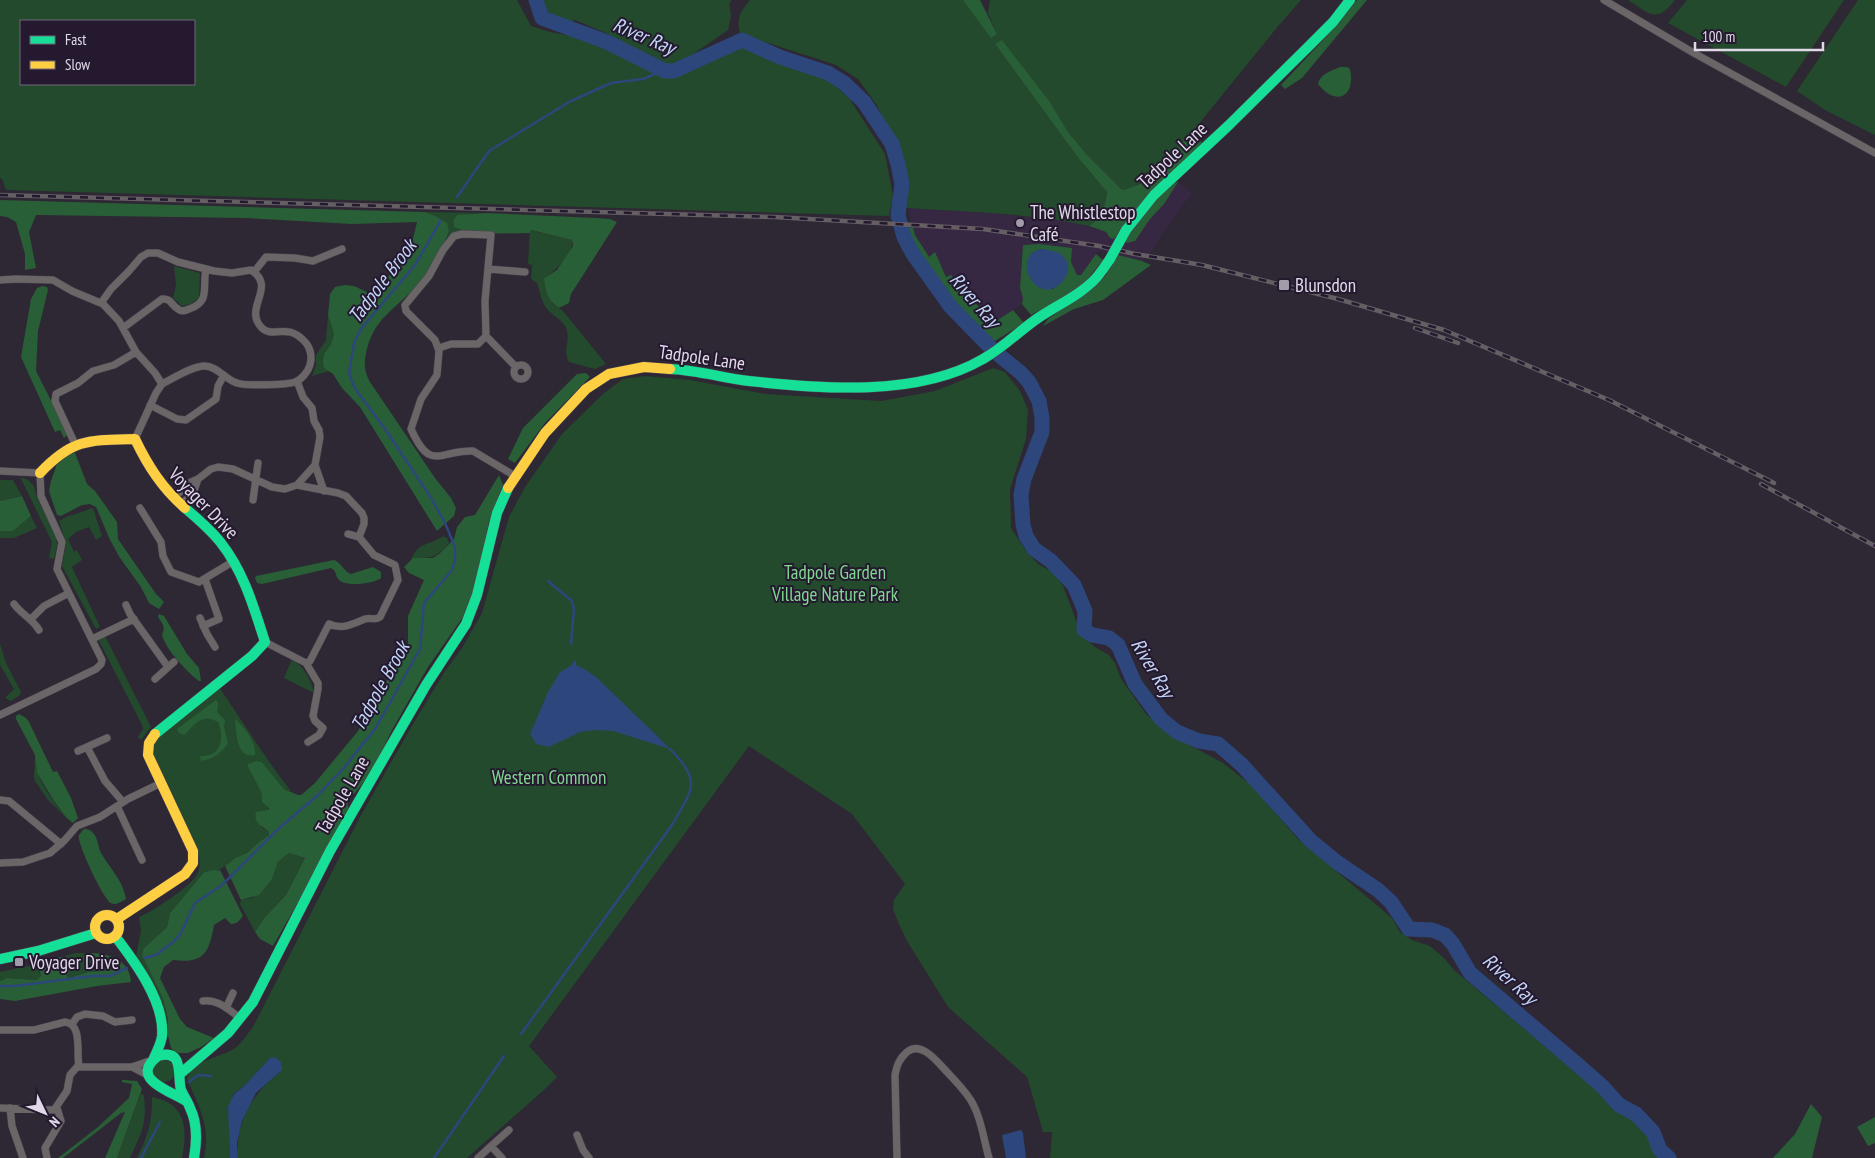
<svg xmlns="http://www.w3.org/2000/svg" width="1875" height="1158" font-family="'PT Sans Narrow',sans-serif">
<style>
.built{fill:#362742}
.green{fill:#234a2c;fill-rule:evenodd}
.forest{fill:#295f37;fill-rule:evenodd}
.water{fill:#2d467c}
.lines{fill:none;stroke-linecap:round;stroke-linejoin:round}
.stream{stroke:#2d467c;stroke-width:2.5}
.river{stroke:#2d467c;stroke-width:15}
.street-casing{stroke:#4b4450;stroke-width:8}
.fast-casing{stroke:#4b4450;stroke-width:11}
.slow-casing{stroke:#4b4450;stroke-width:11}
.street{stroke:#6a6566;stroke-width:7}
.fast{stroke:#16e098;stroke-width:10}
.slow{stroke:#ffcf43;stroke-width:10}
.rail-casing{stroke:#655f64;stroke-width:4.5}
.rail{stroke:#24192f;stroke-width:2.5;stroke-dasharray:8;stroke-linecap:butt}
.fast-bridge-casing{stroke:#4b4450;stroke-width:11;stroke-linecap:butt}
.fast-bridge{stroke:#16e098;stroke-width:10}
.poi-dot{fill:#a29ba9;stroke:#24192f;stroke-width:2}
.labels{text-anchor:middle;stroke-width:4;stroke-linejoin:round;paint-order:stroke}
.street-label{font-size:19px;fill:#e1d9e8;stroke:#24192f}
.poi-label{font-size:19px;fill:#e1d9e8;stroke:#24192f;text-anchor:start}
.park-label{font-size:19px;fill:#80d890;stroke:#24192f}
.water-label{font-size:20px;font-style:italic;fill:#c2d5f8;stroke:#24192f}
</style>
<rect width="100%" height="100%" fill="#2e2734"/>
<path class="built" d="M1178,182l14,11 -30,41 -6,12 -14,15 -43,-10 -18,24h-4l-6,-13 1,-14 -33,-4 -16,1 -3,43 3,10 -1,6 -29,19 -32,-37 -14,-9 -12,-24 -6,4 -14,-22 -8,-27 83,5 81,9 35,10 4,6 14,3 49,-58z"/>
<path class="green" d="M0,0h517l14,26 19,6 35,6 54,26 29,11 74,-30 83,32 24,21 36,56 8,42 -4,20 -883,-26 -4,-11 -2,-1zM21,21h173v63h-173z
M539,0h193l-3,3 2,13 -3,14 -49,34 -13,1 -50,-23 -8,-8 -33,-14 -6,3 -25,-7z
M750,0h213l34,34 -9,-21 2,-13h311l-21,24 -113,139 -34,25 -11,2 -34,-34 -20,-24 -18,-30 -48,-61 -7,3 84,115 28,33c-2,15 -5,26 -18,34 -59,-13 -122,-14 -182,-18l-5,-4 5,-29 -4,-16 -27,-55 -18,-25 -22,-14 -96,-31c-4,-15 0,-22 10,-34z
M1628,0h47c-19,24 -25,14 -47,0z
M1687,0h157l-58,87 -118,-64z
M1858,0h17v135l-50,-25 -28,-19z
M425,212l62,1 -19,1 -5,17 -11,3 -7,6 4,-9z
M530,230l42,10c2,14 -17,31 -28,38l9,26 10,7 43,53 -11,5 -26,-7c-7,-11 2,-21 -3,-34 -3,-8 -13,-12 -19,-19 -6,-8 -7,-17 -10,-26l-6,-4 1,-14 -4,-1z
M174,266l26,7 -1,25 -8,6 -9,2 -9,-8 3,-13z
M328,315l6,19 -3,10 -7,10v14l5,3 -17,5 4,-11v-10l10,-15z
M993,368l12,4 15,19 8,19 -2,29 -16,50 1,39 15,23 12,13 15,8 10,14 19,50 13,11 14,8 6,8 6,16 25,35 27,22 50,27 28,22 47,54 94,79 8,14 12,8 18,6 14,12 10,12 182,153 11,13 11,22h-608l2,-26h-9l-16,-55 -79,-70 -41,-66 -8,-17 -6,-15 1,-9 11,-16 -53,-70 -103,-68 -220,300 28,31 -12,12 -78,69h-229c-3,-34 14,-65 41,-85l-8,-16 -27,29 -11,8 -4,32 1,32h-26c7,-32 -5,-51 -17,-79 6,-20 34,-21 48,-31 7,-5 13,-15 18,-21l108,-212 52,-91 32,-53 17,-23 20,-35 27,-96 16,-30 37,-53 42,-41 19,-14 22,-3 45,4 76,14 115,7 54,-10z
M20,477l8,3 6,6 3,12 19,38 1,9 -3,14 -5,-1 3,-16z
M0,480h13l9,16 -22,5z
M93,508l9,28 -6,4 -7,-13 -13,5 -8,7 6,13 3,-2 5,10 -10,7 28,60 -4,2 -34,-63 4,-23 -7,-22 7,-4z
M31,516l6,12 -23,10h-14v-7h13z
M443,536l4,2 2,5c-14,15 -15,15 -35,15l-3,2c7,-19 19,-14 32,-24z
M105,636l44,87 2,4 -10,13 -3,-3 5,-8 -1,-4 -44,-86z
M0,644l6,19 15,29 -1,3 -9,6 -6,-3 9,-9 -14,-24z
M292,659c12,8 19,20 22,34l-30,-15z
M219,687c24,35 46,71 72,104l-7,-2 -22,-27 -14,5 13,25v4l2,7 6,3 -8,21 8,5v3l-10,7 -12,11 -12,5 -17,13 -14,1 -34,41 -3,14 -24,22 -1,6 21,44 5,20v17l-3,-21 -29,-58 5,-26 -2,-14c13,-5 49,-29 57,-41 4,-5 4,-12 3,-19l-45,-98 -2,-9 3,-12z
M35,755c2,6 1,14 3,20 8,17 21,36 35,48h-1l-24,-23 -13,-19 -1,-4z
M289,853l16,5 -19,37 -22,23 -9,14 -15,-28 1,-4 11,-2 20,-19 6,-17z
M76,953h13l-6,4 11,7 9,-4 6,1 5,6 -1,3 -25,2 -19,6 -2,-1 8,-15 -11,-6z
M46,962l-8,4 1,6 2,4 -5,4 -29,-2 -7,3v-9z
M153 1071a11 11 0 1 1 22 0a11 11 0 1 1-22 0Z
M141,1093l3,2c3,29 -2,37 -14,63h-13z
M152,1097c34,6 36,32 30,61h-45c11,-23 15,-35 15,-61z"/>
<path class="forest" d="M963,0h17l17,34 -6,4z
M1357,0h10l-65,78 -17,11 -4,-4 44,-47z
M1002,40l48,62 18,30 20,24 34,34c31,-5 50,-36 69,-58l12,12 -82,85 -7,10 -4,-1 -4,-6 -17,-6c13,-8 16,-19 18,-34l-28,-33 -84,-115z
M1340,67h7l3,2c6,28 -14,38 -32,15 2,-10 13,-13 22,-17z
M1178,182l-14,22 -14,15 -15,22 -8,2 -2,-2c8,-15 37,-56 53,-59z
M0,200l425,12 10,4 12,7 2,8c-7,17 -16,35 -28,50 -22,27 -47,34 -55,72 -2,11 -2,18 4,29l65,96 16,20 5,10 -2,8 -17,15 -77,-124 -18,-19 -9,-14 -9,-6 -1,-6 1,-8 7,-10 3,-10 -6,-19 2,-21 5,-7 10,-2 9,1 15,7c13,-8 33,-30 40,-44 4,-8 6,-19 8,-27l-65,2 -106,-6 -210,-3 -7,17 7,36 -11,2v-16l-9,-32 -9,-5 -7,-1z
M487,213l109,5 14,1 7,3 -46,72 -2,9 -10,5c-11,-7 -14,-18 -15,-30l13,-8 16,-24 -1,-6 -41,-10 -1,3c-24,0 -53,3 -76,-6v-7l3,-5z
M913,227l2,8 14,22 6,-5 11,25 5,-2 42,48 20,-13 11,13 -29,18 -8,-2c-29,-33 -67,-70 -82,-111z
M1039,244l33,4 -1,14 6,13h4l15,-21 7,6 -16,20 -14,13 -42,22 -9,-11 1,-6 -3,-10 3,-43zM1044,249l19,32 -10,8 -13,-1 -11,-31 9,-7z
M1118,255l24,6 9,4 -48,35 -29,9 -31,17 5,-7 43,-30 15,-14z
M42,286l5,1 1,3 -10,41 -2,40 32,63 -4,4 -4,-8 -5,2 -34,-75 10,-58 6,-11z
M586,373l4,4 -45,46 -30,40 -7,-4 15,-31 54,-54z
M73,453h2l12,31 8,7 22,31 1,17 38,55 8,8 -5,7 -10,-6 -8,-16 -21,-29 -10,-18 -14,-33 -6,-3 -8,1 -21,11 -4,-1 -8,-24 2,-10 7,-20 7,-5z
M499,475l4,10 -14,37 -19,85 -42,60 -36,63 -20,42 -18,22 -7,3 2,16 -76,133 -13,-7 -5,-7 9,-14 22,-23 19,-37 -16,-5 -11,9 -6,17 -13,16 -18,5 -16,-34 10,-8 12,-5 12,-11 10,-7v-3c-7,-6 -16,-9 -13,-20l12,-2 1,-2 -7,-6 -1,-10 -13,-25v-3l8,-3 6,1 22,27 14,6h3l14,-12 43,-52 50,-87v-28l16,-36 -15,-7 -5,-6 9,-9h20l7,-5 14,-14 3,-12 8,-10 10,-2z
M22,496l9,20 -18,15h-13v-30z
M334,560c8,3 9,11 17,14l22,-7 8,5v6c-7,6 -35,9 -42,2 -4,-4 -2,-9 -8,-12l-69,16 -5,-1 -2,-5 1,-2z
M159,614l5,2 23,38 12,14 2,13h-2c-11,-8 -35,-33 -37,-47 4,-7 0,-11 -4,-17z
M216,700l2,2 -1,10 8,8 -1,7 4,16c-6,10 -15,16 -27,18l-1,-5c5,0 11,0 15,-4 8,-6 7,-22 3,-30 -17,-10 -23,3 -34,13l-5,-2 -2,-4z
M19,714l7,4 3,4 24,50 4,-1 14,27 7,20 -5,5 -7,-6 -12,-16 -17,-28 -2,-18 -19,-36v-3z
M235,719c8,6 22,24 20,36 -19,5 -19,-25 -20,-36z
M84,829c4,0 7,1 10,5 4,5 4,13 7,19 9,16 22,27 25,46 -4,2 -10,7 -15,4 -7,-3 -35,-61 -32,-68 0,0 4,-5 5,-6z
M215,870l3,1 2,-1 23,46c-4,5 -6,8 -12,8l-6,-6 -11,7c-5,28 -10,39 -41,35l-9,7 -4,11 20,41 7,8 27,11 -13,9 -13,6h-12l-5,-5 -3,-12v-17l-5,-20 -21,-44 1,-6 24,-22 3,-14 34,-41z
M89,953c20,0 41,7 42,29l-34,4 -82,15 -15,-2v-18l7,-3 29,2 5,-4 -3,-10c15,-6 22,-15 37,-3l-8,13 2,2 19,-6 25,-2 1,-3 -5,-6 -6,-1 -16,4 -3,-3 -1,-4z
M122,1080l15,1 5,8 -25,69h-12l20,-46 -4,1 -58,45h-5l40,-31 31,-29 3,-14 -10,-2z
M1811,1104l11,13 -10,41h-39l22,-24z
M1875,1117v26l-7,3 -11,-19z"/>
<path class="water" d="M1044,249l16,4 8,10c1,8 -2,16 -8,21 -26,23 -51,-33 -16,-35z
M573,661h3v4c18,7 29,21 43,34 17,17 34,32 51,50l-57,-18 -17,-1 -16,2 -31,15 -13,-3 -6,-10 18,-42 12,-20 12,-7z
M271,1057l5,1 5,4 1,8 -26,23 -14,28 -5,22 1,15h-8l-2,-51 6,-13 10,-8z
M1021,1130l2,3 3,25h-20l-4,-23z"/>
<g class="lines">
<path class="stream" d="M457,197l32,-46 80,-49 42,-19 32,-4 21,-9
M548,581l24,20 2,8 -3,35
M144,958l12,-3 17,-13 7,-7 15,-32 27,-18 56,-56 40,-34 25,-26 32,-40 45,-80 4,-46 28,-33 3,-9v-14l-10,-24 -14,-25 -46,-69 -29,-39 -4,-8 -3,-10 5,-29 6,-13 55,-65 26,-45
M0,986h15l77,-10h18l17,-8
M521,1034l151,-209c21,-37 30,-43 -2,-76
M189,1082l9,-7 13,1
M141,1158l19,-36
M434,1158l70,-102"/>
<path class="river" d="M536,0l6,18 65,24 58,29h9l68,-31 38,17 48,16 16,10 20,19 28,42 6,20 4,20 -4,31 6,22 9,17 37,52 44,45 27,22 8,9 10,19 3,17v14l-18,47 -3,16 2,30 3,11 8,13 17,12 23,24 11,26 -1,19 8,5 17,3 9,7 17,39 26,35 16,13 22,9 19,3 24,21 69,76 27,22 40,27 13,12 18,27 23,1 13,5 8,9 17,29 108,92 25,22 16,18 17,9 17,18 7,18 9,8"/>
<defs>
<path id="street" d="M1604,0l88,52 183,101
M488,269l37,3
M254,272l12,-15 29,1 18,3 29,-12
M0,280l16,-1 37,1 19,11 31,13 16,17 17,31 19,21 7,11 -6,9 -21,46
M101,303l10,-14 18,-18 12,-14 7,-4h10l20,9 36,9 18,2 19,-3c27,17 -9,38 11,58 11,11 25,-7 44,15 5,6 6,15 4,22 -2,7 -9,15 -15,17 -8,3 -50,4 -58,1 -11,-3 -21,-18 -33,-17 -14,1 -30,12 -42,18
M123,328l39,-29c9,-1 9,6 16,10 3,3 7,2 11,0 22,-7 13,-22 17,-40
M486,336l30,31
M439,348l12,-4h27l8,-8 -1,-35 6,-66 -29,-1 -8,2 -11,14 -14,26 -24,29 1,6 29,29 4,11 -2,24 -16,24 -10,30c20,44 28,21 62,22l42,25
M514 372a7 7 0 1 1 14 0a7 7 0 1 1-14 0Z
M297,381l6,16 9,11 2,13 5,9 1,7 -5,28 -18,20
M150,405l27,14 9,1 30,-21 2,-13 6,-11
M75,444l-20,-43 1,-7 22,-11 15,-12 21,-6 22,-13
M315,465l9,26
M0,471l40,2 1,23 21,46 -5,27 45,91 -1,4 -5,5 -96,46
M174,498l15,-15 9,-4 13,-10 7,-2 15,2 39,18 13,2 12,-4 41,8 8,3 16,17 2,5v6l-5,13 15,18 21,10 3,15 -18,37c-5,4 -9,0 -15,2 -13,5 -22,11 -36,5l-19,37 -4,2 -41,-21
M253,500l5,-37
M182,504l12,-13 4,-12
M140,508l21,34 2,14 8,16 28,10 35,-21
M348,534l11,3
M14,604c7,10 19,15 25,26
M126,605l4,9 38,53
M200,618l7,16 8,13
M31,619l13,-13 25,-13
M203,626l16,-7 -14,-40
M92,639l42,-20
M306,663l12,20v6l-5,27 2,5 8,7 -4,7 -11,7
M155,679l19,-17
M87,747l18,34 18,21
M78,751l29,-13
M0,800l9,1 52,43
M117,806l25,54
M0,863l23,-1 27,-9 14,-12 13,-15 23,-9 28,-18 33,-16
M203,1001c15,-2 26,9 37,17
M226,1008l7,-15
M72,1024l5,-7 8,-3 18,2 12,6 17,-2
M0,1030h34l31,-8c18,2 11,31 14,45
M132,1067l17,9
M0,1108l54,2 13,-19 3,-16 7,-8h55l20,-7
M10,1108l2,18 11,32
M577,1135l6,15 6,8
M491,1146l18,-16
M47,1158l-2,-10 16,-27 -4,-13
M478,1158l13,-12 11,12
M897,1158l-2,-83c2,-10 4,-16 12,-23 15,-12 31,11 41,21 9,10 20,20 26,33 8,16 10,35 15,52"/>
<path id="fast" d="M1126,230l28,-35 74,-69 79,-78 26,-26 17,-22
M670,369c27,1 53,9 79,12 72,8 169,16 234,-22 20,-11 36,-28 55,-41 19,-13 43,-23 59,-41 4,-5 9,-12 13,-18
M155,734l97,-78 13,-14c-11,-34 -21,-70 -44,-99 -10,-13 -23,-24 -36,-35
M115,936c20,26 50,66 47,100 -1,8 -5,15 -8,22
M0,959l38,-8 58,-18
M180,1074l48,-41 25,-31 77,-151 96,-166 40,-61 11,-29 20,-82 11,-25
M186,1101c-15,-10 -58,-22 -28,-45 27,-8 19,21 23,34 3,7 7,12 9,18 8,16 7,33 4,50"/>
<path id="slow" d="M40,473c33,-35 50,-33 95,-34 13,27 27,49 50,69
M508,488l37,-55 41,-44 23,-15 35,-7 26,2
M95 927a12 12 0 1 1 24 0a12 12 0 1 1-24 0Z
M117,919l68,-45 8,-11v-12l-45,-96 1,-12 6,-9"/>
</defs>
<use href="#street" class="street-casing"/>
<use href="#fast" class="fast-casing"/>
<use href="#slow" class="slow-casing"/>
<use href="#street" class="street"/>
<use href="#fast" class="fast"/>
<use href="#slow" class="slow"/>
<defs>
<path id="rail" d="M0,195l774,22 209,12 116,17 36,8 67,11 136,34 106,31 165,70 165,83
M1415,328l43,15
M1761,484l114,62"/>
</defs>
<use href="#rail" class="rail-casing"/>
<use href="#rail" class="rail"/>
<defs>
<path id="fast-bridge" d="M1110,259l16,-29"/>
</defs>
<use href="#fast-bridge" class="fast-bridge-casing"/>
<use href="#fast-bridge" class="fast-bridge"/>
</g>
<g class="poi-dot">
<circle cx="1020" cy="223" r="5"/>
<rect x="1278" y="279" width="12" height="12" rx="2.5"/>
<rect x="14" y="957" width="10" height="10" rx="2.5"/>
</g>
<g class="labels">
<g class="street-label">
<text transform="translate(1172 155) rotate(-43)" y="7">Tadpole Lane</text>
<text transform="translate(702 357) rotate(8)" y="7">Tadpole Lane</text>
<text transform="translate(204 503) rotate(46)" y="7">Voyager Drive</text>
<text transform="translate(342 795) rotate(-60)" y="7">Tadpole Lane</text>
</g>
<g class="poi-label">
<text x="1030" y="219">The Whistlestop<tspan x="1030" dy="22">Café</tspan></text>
<text x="1295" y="292">Blunsdon</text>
<text x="29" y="969">Voyager Drive</text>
</g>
<g class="park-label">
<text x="835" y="579">Tadpole Garden<tspan x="835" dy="22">Village Nature Park</tspan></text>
<text x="549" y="784">Western Common</text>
</g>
<g class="water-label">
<text transform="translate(644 36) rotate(23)" y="7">River Ray</text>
<text transform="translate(382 281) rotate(-53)" y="7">Tadpole Brook</text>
<text transform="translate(975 300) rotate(49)" y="7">River Ray</text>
<text transform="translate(1153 668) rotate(59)" y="7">River Ray</text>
<text transform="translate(380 686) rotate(-61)" y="7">Tadpole Brook</text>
<text transform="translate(1510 979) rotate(42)" y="7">River Ray</text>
</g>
</g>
<rect x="20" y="20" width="175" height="65" fill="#24192f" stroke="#706679"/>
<rect x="30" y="36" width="25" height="8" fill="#16e098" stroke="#706679"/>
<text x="65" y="45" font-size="15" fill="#e1d9e8">Fast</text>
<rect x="30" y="61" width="25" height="8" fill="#ffcf43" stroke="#706679"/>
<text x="65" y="70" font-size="15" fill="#e1d9e8">Slow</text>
<g transform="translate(45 1113) rotate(133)" stroke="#24192f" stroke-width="4" paint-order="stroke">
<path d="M0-4L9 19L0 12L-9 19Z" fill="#e1d9e8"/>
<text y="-8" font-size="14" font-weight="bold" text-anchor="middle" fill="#e1d9e8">N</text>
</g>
<path d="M1695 42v8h128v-8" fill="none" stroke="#e1d9e8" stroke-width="2.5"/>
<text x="1702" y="42" font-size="15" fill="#e1d9e8" stroke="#24192f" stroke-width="4" paint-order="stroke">100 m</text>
</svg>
